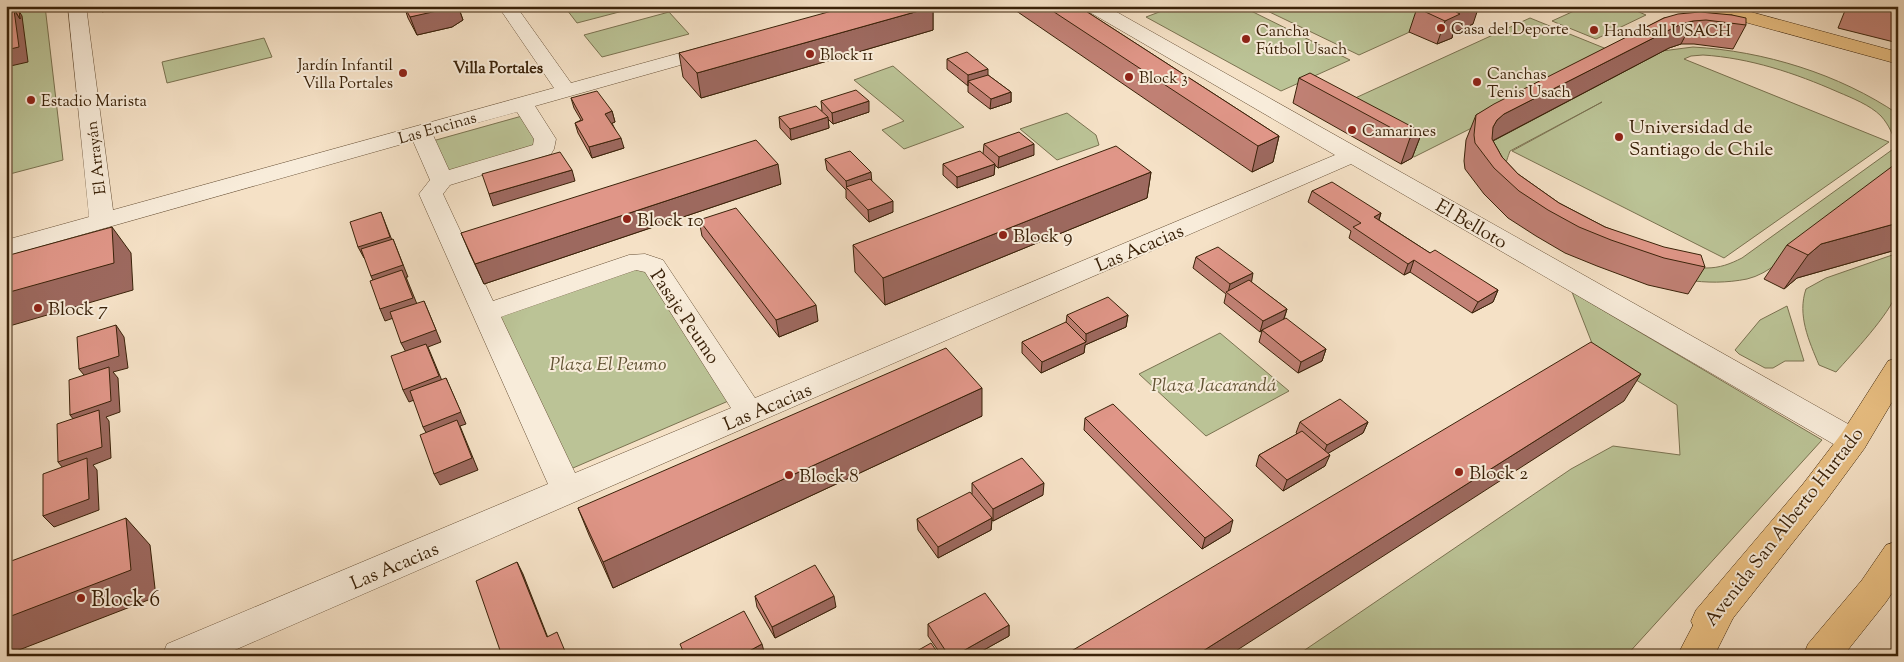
<svg xmlns="http://www.w3.org/2000/svg" width="1904" height="662" font-family="'Sorts Mill Goudy',serif">
<style>
.green{fill:#bbc396;stroke:#7a7250;fill-rule:evenodd}
.lines{fill:none;stroke-linecap:round;stroke-linejoin:round}
.minor-casing{stroke:#695238;stroke-width:1}
.major-casing{stroke:#3a2209;stroke-width:1}
.highway-casing{stroke:#3a2209;stroke-width:1}
.minor{fill:#f8ecda;fill-rule:evenodd}
.major{fill:#eac083;fill-rule:evenodd}
.highway{fill:#eac083;fill-rule:evenodd}
.wall{fill:#c18175;stroke:#3a2209}
.shaded-wall{fill:#9d695f;stroke:#3a2209}
.building{fill:#e09688;stroke:#3a2209}
.poi-dot{fill:#8f2418;stroke:#f8ecda;stroke-width:2}
.labels{text-anchor:middle;stroke-width:4;stroke-linejoin:round;paint-order:stroke}
.far-poi-label{font-size:16px;fill:#3a2209;stroke:#f8ecda;text-anchor:start}
.far-neighbourhood-label{font-size:16px;font-weight:bold;fill:#3a2209;stroke:#f8ecda}
.far-street-label{font-size:16px;fill:#3a2209;stroke:#f8ecda}
.poi-label{font-size:19px;fill:#3a2209;stroke:#f8ecda;text-anchor:start}
.street-label{font-size:19px;fill:#3a2209;stroke:#f8ecda}
.park-label{font-size:19px;font-style:italic;fill:#615233;stroke:#f8ecda}
.near-poi-label{font-size:22px;fill:#3a2209;stroke:#f8ecda;text-anchor:start}
</style>
<rect width="100%" height="100%" fill="#f5e1c6"/>
<filter id="stains"><feTurbulence type="fractalNoise" baseFrequency=".004" numOctaves="4"/><feColorMatrix values="0 0 0 0 .2 0 0 0 0 .09 0 0 0 0 .02 0 0 0 .5 -.17"/></filter>
<radialGradient id="worn" r=".72"><stop offset=".6" stop-color="#630" stop-opacity="0"/><stop offset="1" stop-color="#630" stop-opacity=".3"/></radialGradient>
<path class="green" d="M6,6h39l18,154 -57,15z
M564,6h78l-65,17z
M1175,6h66l109,54 -69,31 -135,-74z
M1257,6h210l-108,49z
M1585,6h40l21,9 -50,24 -44,-18z
M669,12l20,22 -87,23 -18,-22z
M1530,18l89,36 -205,103 -85,-47z
M264,38l8,19 -105,26 -5,-21z
M1693,47c71,4 146,27 205,67v59c-31,23 -61,45 -91,68 -19,13 -38,33 -60,38 -20,4 -41,4 -60,1 -26,-4 -52,-12 -77,-21 -33,-12 -117,-55 -125,-92 -2,-11 2,-19 9,-27l168,-89zM1703,55c47,3 92,18 135,37 14,6 32,13 43,24 8,9 13,20 15,31l-154,111c-12,6 -22,10 -36,10 -57,0 -137,-33 -179,-71 -8,-8 -18,-17 -21,-28 -1,-6 2,-12 4,-18l92,-49 -90,49 212,107 165,-116 -205,-83 7,-3z
M893,66l71,61 -60,22 -22,-19 22,-9 -50,-41z
M1067,113l29,22 3,10 -42,15 -37,-31z
M522,116l17,25 -2,8 -90,27 -18,-34z
M1898,253c0,11 3,28 -1,39 -7,22 -45,62 -61,80l-17,-7c-10,-24 -22,-50 -13,-76l20,-11z
M629,266l18,2 86,131 -167,72 -68,-152 8,-9z
M1572,292l250,148 -196,216h-330l275,-187 42,-23 67,9 -3,-50 -80,-49z
M1787,306l17,55h-19l-12,7h-8l-26,-14 -4,-4 25,-30z
M1220,333l69,58 -83,45 -67,-62z"/>
<g class="lines">
<defs>
<path id="minor" d="M68,6h18l27,204 441,-122 -56,-82h18l55,77 138,-38 7,-2 7,2 3,4 -3,4 -188,53 21,33 -2,10 -3,5 -101,31 -7,9 50,107 136,-46 16,-1 18,6 92,138 580,-243 -249,-145 -3,-4h23l758,427 4,8 -4,8 -11,4 -11,-4 -491,-285 -1130,492h-59l5,-12 381,-160 -129,-290 11,-14 -17,-39 -407,115v-16l83,-23zM517,112l17,27 -1,6 -84,25 -16,-35zM636,270l9,2 86,136 -156,65 -74,-156z"/>
<path id="major" d="M1698,6h31l169,46v12l-197,-54z
M1898,358v34l-34,57 -39,53 -103,130 -13,5 -13,-5 -5,-11 5,-11 107,-126 39,-51 46,-72z"/>
<path id="highway" d="M1898,541v43l-12,18 -43,54h-40l5,-12 54,-64 24,-35z
M1722,589l12,4 6,11 -26,52h-37l33,-63z"/>
</defs>
<use href="#minor" class="minor-casing"/>
<use href="#major" class="major-casing"/>
<use href="#highway" class="highway-casing"/>
<use href="#minor" class="minor"/>
<use href="#major" class="major"/>
<use href="#highway" class="highway"/>
</g>
<path class="wall" d="M404,6h54l5,14 -11,7 -35,8 -9,-17z
M1009,6h69l201,130 -6,26 -21,10z
M1129,6h23l-13,5z
M1848,6h50v37l-60,-15 6,-15z
M933,7v23l-232,68 -18,-21 -4,-24z
M1417,8l56,16 -20,9 -1,5 -15,6 -28,-12z
M1732,15l14,10 -13,24 -39,-5h-13l-12,4 -176,93 9,16 16,17 41,29 46,24 100,40 -17,27 -40,-9 -51,-19 -32,-13 -29,-17 -28,-18 -24,-24 -19,-25 -1,-8 2,-21 10,-25 188,-97z
M947,59l41,16 23,17v10l-21,7 -22,-17v-6l-21,-17z
M1299,78l123,54 -10,26 -11,6 -108,-61z
M571,98l41,13 3,11 -3,1 12,25 -32,10 -14,-25 -3,-10 6,-3 -7,-12z
M821,101l48,11 -36,12 -5,-5 1,9 -38,12 -11,-12 -1,-11 43,-6z
M984,144l50,11 -36,13 -3,-3 -1,10 -37,13 -14,-13v-11l40,-10z
M825,159l46,21 22,32 -24,10 -23,-24v-8l-19,-20z
M1151,172l-4,26 -262,107 -30,-33 -2,-27z
M781,184l-297,100 -14,-30 -9,-21z
M1312,191l69,22 -2,7 51,33 68,37 -5,12 -21,11 -62,-41 -6,3 -55,-37 2,-7 -43,-29z
M699,220l119,101 -39,16 -77,-101z
M1787,245l105,6 -95,27 -13,11 -20,-10z
M1196,257l55,25 36,27 -3,10 42,30 -4,12 -24,12 -39,-31 3,-11 -2,1 -36,-29 2,-9 -33,-26z
M1067,315h61l-2,12 -41,18 -1,8 -43,20 -19,-20v-11l44,-19z
M982,416l-369,172 -24,-53 -11,-27z
M1085,418l145,114 -28,17 -118,-119z
M1300,422h68l-5,11 -35,20 -3,13 -42,25 -27,-25 3,-11 38,-21 -1,-1z
M972,483l71,12 -50,26 -1,-1 -1,10 -53,28 -20,-28 -1,-11 55,-25z
M755,596l81,11 -61,31 -18,-31z
M928,624l81,1v11l-36,20h-31l-14,-20z"/>
<path class="shaded-wall" d="M99,6h29l-26,6z
M449,6h9l5,14 -11,7 -35,8 -7,-18z
M1139,6h13l-13,5z
M1469,6h10l-6,18 -20,9 -1,5 -15,6 8,-23 11,-9z
M933,7v23l-232,68 -4,-25z
M14,10l6,9 -1,-8 3,5 6,46 -22,5v-17z
M1693,21l-12,23 -12,4 -175,92 -8,5 7,-18 4,-7 7,-6 177,-90z
M988,69v10l-20,2v5v-11z
M1011,92v10l-21,7 1,-10z
M869,101v11l-36,12 -1,-11z
M612,111l3,11 -7,3 -3,-11z
M828,117l1,11 -38,12 -1,-11z
M1422,132l-10,26 -11,6 9,-26z
M1279,136l-6,26 -21,10 6,-26z
M621,138l3,10 -32,10 -3,-11z
M1034,144v11l-36,13 1,-11z
M778,164l3,20 -297,100 -9,-20z
M995,164l-1,11 -37,13v-11z
M572,170l3,11 -82,25 -4,-12z
M871,172l1,11 -25,6 -1,-8z
M1151,172l-4,26 -262,107 -2,-27z
M893,201v11l-24,10 -1,-12z
M381,212l14,36 -31,10 -6,-11z
M1381,213l-4,12 -3,-8z
M1898,223v24l-6,4 -95,27 -13,11 24,-34 13,-11z
M112,227l19,26 2,37 -127,37v-34z
M393,239l15,38h-2l13,32 -34,12 -5,-12 -4,-22 -5,-11z
M1414,260l-4,12 -6,3 4,-11z
M1253,273l-2,12 -23,8 2,-9z
M1498,290l-5,12 -21,11 6,-11z
M424,301l17,41 -13,5 17,41 -36,14 -6,-12 4,-36 -6,-11z
M816,305l2,16 -39,16 -3,-17z
M1287,309l-4,12 -21,9 -2,2 3,-11z
M1128,315l-2,12 -41,18 -1,8 -43,20 1,-11 44,-20v-8z
M116,325l8,12 4,31 -15,4 5,6 2,34 -14,5 3,4 2,37 -18,7 4,5 2,40 -45,17 -11,-11 25,-42 -10,-12 21,-36 -9,-11 19,-34 -10,-12z
M1326,349l-4,12 -24,12 3,-11z
M1641,374l-17,27 -396,255h-33z
M446,378l20,46 -6,2 18,44 -38,15 -6,-11 -5,-36 -6,-11z
M982,388v28l-369,172 -10,-26z
M1368,422l-5,11 -41,24 5,-12z
M1330,455l-5,11 -42,25 4,-11z
M1044,483l-1,12 -50,26v-12z
M126,518l24,27 6,52 -150,58v-37z
M992,518l-1,12 -53,28v-11z
M1233,520l-3,12 -28,17 3,-11z
M517,562l6,12 29,74 -5,-11z
M834,596l2,11 -61,31 -3,-11z
M1009,625v11l-36,20h-19z
M762,644l3,11 -2,1h-23z"/>
<path class="building" d="M404,6h45l-3,3 -36,8z
M850,6l83,1 -236,66 -18,-20z
M1045,6h33l201,130 -21,10z
M1421,6h48l-13,6 4,2 -15,7 -28,-13z
M14,10l5,37 -13,3v-38z
M19,11l1,8 -4,-7z
M1700,12l32,3 14,3v7l-40,-5 -13,1 -12,3 -177,90 -7,6 -4,7 -1,12 10,18 16,17 41,29 46,24 59,20 37,8 4,12 -41,-9 -53,-18 -32,-13 -31,-17 -29,-19 -25,-23 -19,-25 -1,-8 2,-20 18,-11 170,-86 14,-4z
M967,52l21,17 -20,6 -21,-16z
M1310,73l112,59 -12,6 -111,-60z
M988,75l23,17 -20,7 -23,-18z
M856,90l13,11 -37,12 -11,-12z
M597,91l15,20 -7,3 16,24 -32,9 -14,-24 8,-3 -12,-22z
M816,106l12,11 -38,12 -11,-12z
M1019,132l15,12 -35,13 -15,-13z
M756,140l22,24 -303,100 -14,-31z
M1116,146l35,26 -268,106 -30,-33z
M850,151l21,21 -25,9 -21,-22z
M980,151l15,13 -38,13 -14,-13z
M560,152l12,18 -83,24 -7,-20z
M1898,162v61l-77,21 -13,11 -21,-10z
M870,179l23,22 -25,9 -22,-23z
M1332,182l49,31 -7,4 56,36 5,-3 63,40 -20,12 -64,-42 -6,4 -55,-37 8,-4 -49,-32z
M736,208l80,97 -40,15 -77,-100z
M381,212l9,25 -32,10 -8,-25z
M112,227l2,36 -108,30v-37z
M393,239l10,26 -32,11 -10,-27z
M1218,247l35,26 -23,11 -34,-27z
M402,270l11,28 -33,11 -10,-28z
M1249,280l38,29 -24,12 -37,-29z
M1108,297l20,18 -42,19 -19,-19z
M424,301l12,29 -35,13 -11,-31z
M1286,318l40,31 -25,13 -39,-32z
M1066,322l20,20 -44,20 -20,-20z
M116,325l3,31 -40,13 -2,-32z
M1591,342l50,32 -446,282h-132z
M426,344l13,32 -36,14 -12,-34z
M946,348l36,40 -379,174 -25,-54z
M109,367l2,34 -41,14 -1,-35z
M446,378l15,34 -38,15 -13,-36z
M1340,399l28,23 -41,23 -27,-23z
M1113,404l120,116 -28,18 -120,-120z
M99,410l3,37 -44,15 -1,-38z
M457,420l15,38 -38,16 -14,-39z
M1302,431l28,24 -43,25 -28,-25z
M87,458l2,41 -46,17v-42z
M1022,458l22,25 -51,26 -21,-26z
M970,492l22,26 -54,29 -21,-28z
M126,518l5,52 -125,48v-55z
M517,562l30,75 10,-5 10,24h-52l-1,-3 -6,3h-6l-26,-75z
M815,565l19,31 -62,31 -17,-31z
M985,593l24,32 -55,31h-5l-21,-32z
M744,611l18,33 -22,12h-55l-5,-12z
M931,643l9,13h-32z"/>
<g class="poi-dot">
<circle cx="1441" cy="28" r="5"/>
<circle cx="1594" cy="30" r="5"/>
<circle cx="1246" cy="39" r="5"/>
<circle cx="810" cy="54" r="5"/>
<circle cx="403" cy="73" r="5"/>
<circle cx="1129" cy="77" r="5"/>
<circle cx="1477" cy="82" r="5"/>
<circle cx="31" cy="100" r="5"/>
<circle cx="1352" cy="130" r="5"/>
<circle cx="1619" cy="137" r="5"/>
<circle cx="627" cy="219" r="5"/>
<circle cx="1003" cy="235" r="5"/>
<circle cx="38" cy="308" r="5"/>
<circle cx="1459" cy="472" r="5"/>
<circle cx="789" cy="475" r="5"/>
<circle cx="81" cy="598" r="5"/>
</g>
<g class="labels">
<g class="far-poi-label">
<text x="1451" y="34">Casa del Deporte</text>
<text x="1256" y="36">Cancha<tspan x="1256" dy="18">Fútbol Usach</tspan></text>
<text x="1604" y="36">Handball USACH</text>
<text x="820" y="60">Block 11</text>
<text x="393" y="70" text-anchor="end">Jardín Infantil<tspan x="393" dy="18">Villa Portales</tspan></text>
<text x="1487" y="79">Canchas<tspan x="1487" dy="18">Tenis Usach</tspan></text>
<text x="1139" y="83">Block 3</text>
<text x="41" y="106">Estadio Marista</text>
<text x="1362" y="136">Camarines</text>
</g>
<g class="far-neighbourhood-label">
<text x="498" y="73">Villa Portales</text>
</g>
<g class="far-street-label">
<text transform="translate(437 127) rotate(-16)" y="6">Las Encinas</text>
<text transform="translate(95 158) rotate(-97)" y="6">El Arrayán</text>
</g>
<g class="poi-label">
<text x="1629" y="133">Universidad de<tspan x="1629" dy="22">Santiago de Chile</tspan></text>
<text x="637" y="226">Block 10</text>
<text x="1013" y="242">Block 9</text>
<text x="48" y="315">Block 7</text>
<text x="1469" y="479">Block 2</text>
<text x="799" y="482">Block 8</text>
</g>
<g class="street-label">
<text transform="translate(1472 223) rotate(30)" y="7">El Belloto</text>
<text transform="translate(1139 247) rotate(-23)" y="7">Las Acacias</text>
<text transform="translate(686 316) rotate(56)" y="7">Pasaje Peumo</text>
<text transform="translate(767 406) rotate(-23)" y="7">Las Acacias</text>
<text transform="translate(1783 526) rotate(-52)" y="7">Avenida San Alberto Hurtado</text>
<text transform="translate(394 565) rotate(-23)" y="7">Las Acacias</text>
</g>
<g class="park-label">
<text x="608" y="370">Plaza El Peumo</text>
<text x="1214" y="391">Plaza Jacarandá</text>
</g>
<g class="near-poi-label">
<text x="91" y="606">Block 6</text>
</g>
</g>
<rect width="1904" height="662" fill="none" stroke="#f5e1c6" stroke-width="25"/>
<rect x="8" y="8" width="1889" height="647" fill="none" stroke="#3a2209" stroke-width="2.5"/>
<rect x="12" y="12" width="1879" height="637" fill="none" stroke="#3a2209"/>
<rect width="100%" height="100%" filter="url(#stains)"/>
<rect width="100%" height="100%" fill="url(#worn)"/>
</svg>
